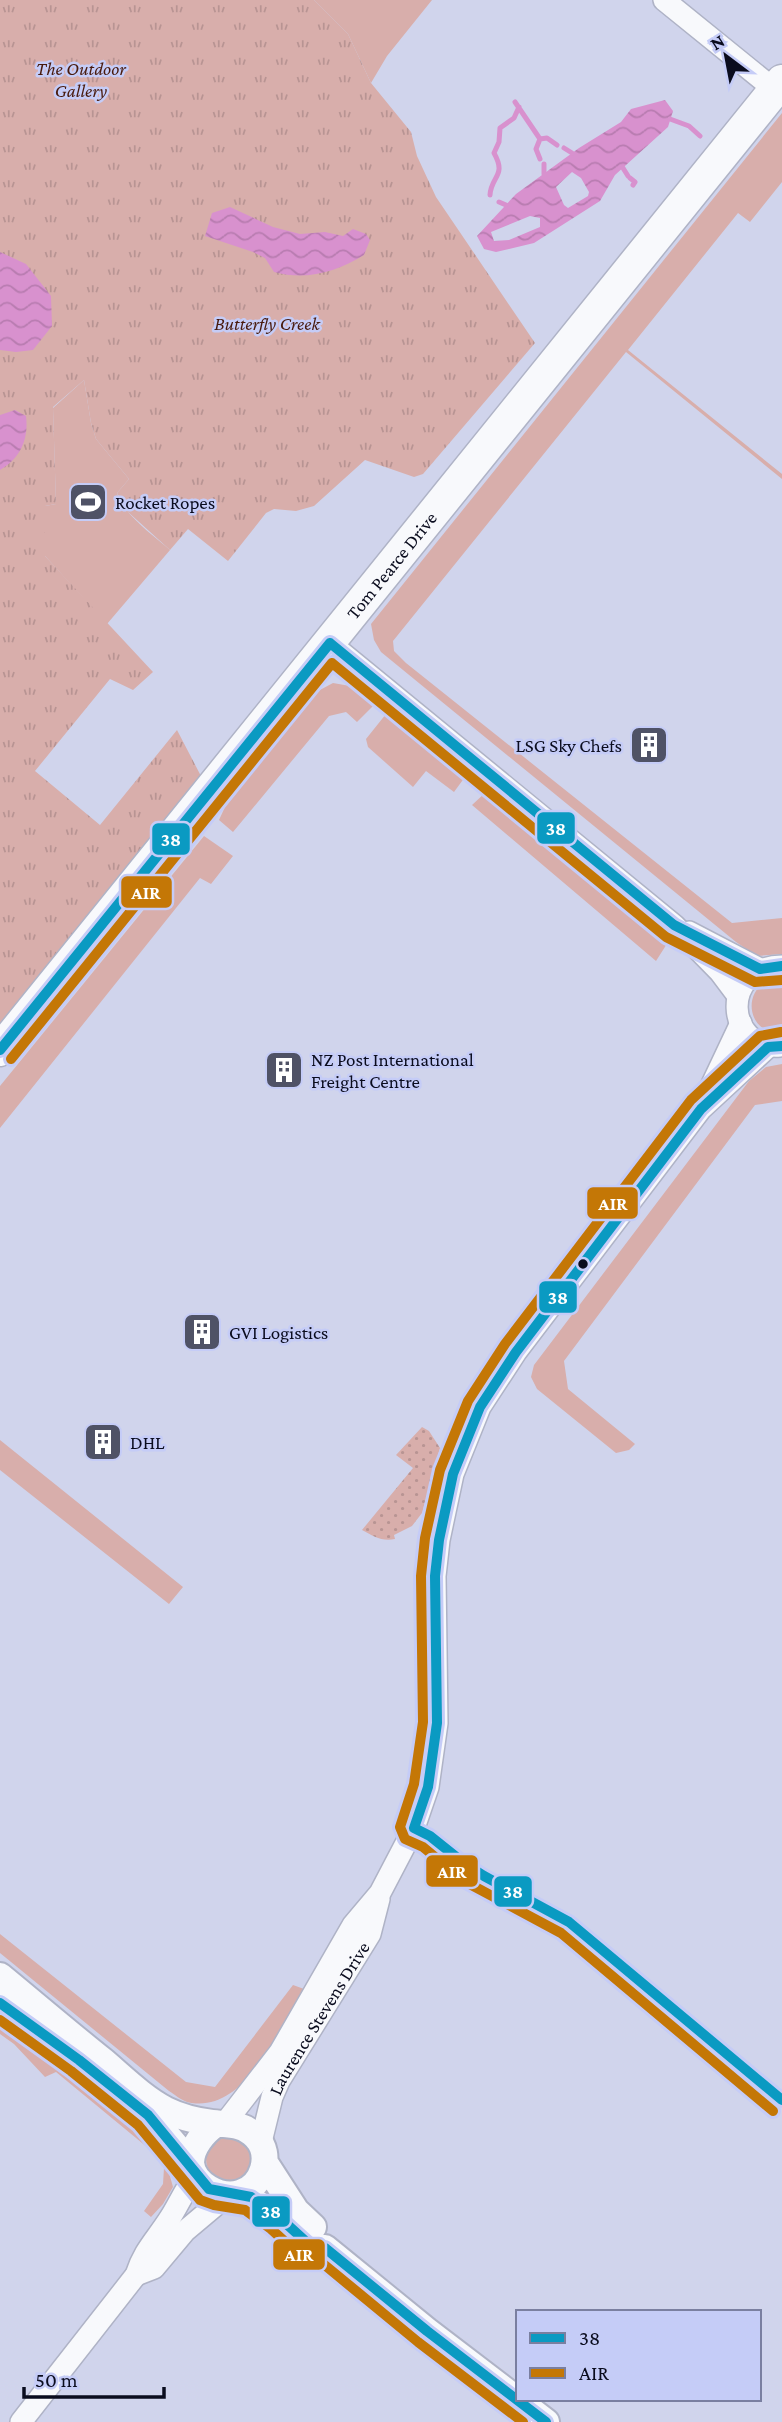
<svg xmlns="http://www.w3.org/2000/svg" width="782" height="2422" font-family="'Crimson Pro',serif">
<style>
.grass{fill:#d8aeab}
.park{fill:url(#park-tufts)}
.garden{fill:url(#garden-dots)}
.water{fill:url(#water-waves);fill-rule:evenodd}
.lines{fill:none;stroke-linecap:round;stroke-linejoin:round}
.stream{stroke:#d891ce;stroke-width:5}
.minor-casing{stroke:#afb3c6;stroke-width:24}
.tertiary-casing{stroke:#afb3c6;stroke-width:30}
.primary-casing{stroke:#afb3c6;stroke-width:35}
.minor{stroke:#f8f9fc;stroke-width:21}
.tertiary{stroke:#f8f9fc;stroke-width:26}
.primary{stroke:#f8f9fc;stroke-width:32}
.bus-1-casing{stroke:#c5ccf7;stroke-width:16}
.bus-2-casing{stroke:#c5ccf7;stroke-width:16}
.bus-1{stroke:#0a9ac2;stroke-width:10}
.bus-2{stroke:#c47706;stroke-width:10}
.bus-dot{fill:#0a0c1e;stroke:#c5ccf7;stroke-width:2.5}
.labels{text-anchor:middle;stroke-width:5;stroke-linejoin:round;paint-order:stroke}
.park-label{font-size:19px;font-style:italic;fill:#481a0c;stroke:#c5ccf7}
.poi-label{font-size:19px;fill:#0a0c1e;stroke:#c5ccf7;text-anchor:start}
.street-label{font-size:19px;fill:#0a0c1e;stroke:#c5ccf7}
.line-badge{stroke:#c5ccf7;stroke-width:2.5}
.badge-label{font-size:19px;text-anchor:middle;font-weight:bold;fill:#fff}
</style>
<defs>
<pattern id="park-tufts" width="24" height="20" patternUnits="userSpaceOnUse" patternTransform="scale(1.75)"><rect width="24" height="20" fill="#d8aeab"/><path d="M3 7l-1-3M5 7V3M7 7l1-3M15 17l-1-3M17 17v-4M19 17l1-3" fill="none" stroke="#b89493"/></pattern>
<pattern id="garden-dots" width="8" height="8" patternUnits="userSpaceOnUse" patternTransform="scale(1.75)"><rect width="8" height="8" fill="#d8aeab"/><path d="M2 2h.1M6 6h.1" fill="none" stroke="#b89493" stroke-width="1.8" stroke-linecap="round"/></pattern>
<pattern id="water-waves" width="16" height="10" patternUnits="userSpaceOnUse" patternTransform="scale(1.75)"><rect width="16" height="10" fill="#d891ce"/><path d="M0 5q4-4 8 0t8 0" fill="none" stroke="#b87cb0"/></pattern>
</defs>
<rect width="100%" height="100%" fill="#d0d4ec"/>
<path class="grass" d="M314,0h118l-45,56 -16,27 -23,-49z
M782,113v69l-32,40 -12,-9 -110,137 154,124v5l-156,-127 -233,289 1,10 12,12 326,260 50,-5v36l-25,2 -21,-14 -355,-290 -7,-12 -3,-16z
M84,380l7,43 5,16 33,40 -12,14c8,23 35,41 53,57l-63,74 -62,-68v-50l11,-2 -3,-96z
M333,683l17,3 25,18 -18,18 -11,-10 -17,4 -96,116 -14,-12 6,-13 93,-116z
M386,714l79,63 -11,15 -28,-21 -13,16 -45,-40 -2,-8z
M486,792l184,147 -14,22 -184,-156z
M204,836l29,20 -22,28 -11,-6 -200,250v-42z
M782,979v54c-40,2 -41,-55 0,-54z
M782,1064v37l-27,4 -191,256 4,28 67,55 -6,6 -13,3 -79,-64 -6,-12 3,-12 215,-284 17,-14z
M0,1440l183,147 -14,17 -169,-134z
M0,1934l186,148 29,5 78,-102 11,4c-22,39 -60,127 -117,113 -6,-2 -13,-8 -18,-11l-169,-138z
M0,2016l110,80 42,40 -32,-27 -120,-89z
M0,2025l147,110 19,27 7,25 -10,17 -12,13 -7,-6 19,-27 1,-16 -11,-16 -97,-80 -11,5 -31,-33 -14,-10z
M206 2159a23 23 0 1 1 46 0a23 23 0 1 1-46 0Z"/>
<path class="park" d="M0,0h314l34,34 23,49 40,49 6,24 19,41 99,146 -112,131 -9,3 -49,-17 -51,46 -18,5 -22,-2 -8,4 -38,48 -40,-32 -18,21 -42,-38 -11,-19 12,-14 -33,-40 -5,-16 -7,-43 -31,27 3,97 -11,2v50l108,116 -20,18 -23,-11 -75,92 65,54 77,-95 25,48 -202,245z"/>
<path class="garden" d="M422,1427l7,4 11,17 -18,65 -10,13 -18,9 1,4c-13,3 -22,-3 -33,-9l51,-62 -17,-13z"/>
<path class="water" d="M665,100l8,11 -5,16 -53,48 -15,26 -66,42 -38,9 -12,-3 -7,-13 39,-42 63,-46 42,-26 10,-13zM572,172l9,6 8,14 -1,4 -20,12 -4,-3 -8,-18zM530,216l10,2v9l-31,13 -15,1 -3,-9z
M230,207l43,20 27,7 25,-2 18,4 10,-7 13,5 4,6 -6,15c-28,17 -58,26 -90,17l-9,-14 -12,-6 -48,-16 7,-23z
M0,252l26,12 25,32 1,30 -19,24 -17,2 -16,-2z
M15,410l11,6c3,23 -6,43 -26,54v-55z"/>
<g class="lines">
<path class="stream" d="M515,102l25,37 7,-1 10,7
M670,119l19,7 11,10
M564,148l8,5
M540,159l-4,-10 4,-10
M544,164v10
M623,168l5,8
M630,178l5,4 -2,3
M490,195c1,-19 17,-19 4,-42l5,-11 1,-14 14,-10 5,-11
M499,202l7,3"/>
<defs>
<g id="minor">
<path d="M664,0l111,90"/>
<path d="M330,643l344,282 46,47 18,24"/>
<path d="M689,932l71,37"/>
<path d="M780,1046c-54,4 -61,-79 2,-80"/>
<path d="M706,1097l35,-74"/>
<path d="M225,2123l55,-71 73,-127 27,-32 34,-65 14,-41 9,-64 -2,-147 4,-36 14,-66 27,-67 36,-55 185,-243 67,-62"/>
<path id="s1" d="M261,2142l11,-45 7,-16 91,-147 9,-35"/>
<path d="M136,2275l18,-7 31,-37 44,-37"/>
<path d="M21,2422l115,-147c8,-25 20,-35 34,-57 9,-14 15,-29 26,-43"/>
</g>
<path id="tertiary" d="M0,1976c34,28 68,57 103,85 20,17 40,37 63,49 14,7 31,11 46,13 17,2 31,0 44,14 17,18 7,49 -16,56 -20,6 -47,-9 -49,-30 0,-16 13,-31 25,-39
M0,2003l52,37
M135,2105l23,20 33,39
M265,2163l31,48 17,16
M241,2193l37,24 36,32 11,-1 102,83 119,91"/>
<g id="primary">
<path id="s2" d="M0,1050l782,-969"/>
</g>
</defs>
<use href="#minor" class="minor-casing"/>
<use href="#tertiary" class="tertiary-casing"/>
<use href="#primary" class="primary-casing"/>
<use href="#minor" class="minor"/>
<use href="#tertiary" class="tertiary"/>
<use href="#primary" class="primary"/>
<defs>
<path id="bus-1" d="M782,1046l-14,1 -67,62 -185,243 -36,55 -27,67 -14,66 -4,36 2,147 -9,64 -14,41 16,8 35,28 19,12 85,46 213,178
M0,1050l330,-407 344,282 86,44 22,-3
M0,2003l79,57 69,55 61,74 42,8 29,21 34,31 11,-1 102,83 119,91"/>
<path id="bus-2" d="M11,1059l321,-396 334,274 89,45 27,-2
M0,2020l71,51 67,54 62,75 14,5 31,5 26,19 35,32 15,1 97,80 105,80
M773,2111l-212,-178 -97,-52 -41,-34 -18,-8 -5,-12 14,-43 9,-62 -2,-146 4,-38 15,-68 28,-69 37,-57 186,-244 69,-64 21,-4"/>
</defs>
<use href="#bus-1" class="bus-1-casing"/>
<use href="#bus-2" class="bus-2-casing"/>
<use href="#bus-1" class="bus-1"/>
<use href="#bus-2" class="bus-2"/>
</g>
<defs>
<symbol id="stadium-square" viewBox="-11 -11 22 22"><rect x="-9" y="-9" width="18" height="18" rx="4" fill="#4f5266" stroke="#c5ccf7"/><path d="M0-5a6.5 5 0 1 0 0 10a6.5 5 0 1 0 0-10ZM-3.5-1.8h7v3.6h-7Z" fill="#fff"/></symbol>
<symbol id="building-square" viewBox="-11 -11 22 22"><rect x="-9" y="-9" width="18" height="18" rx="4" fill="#4f5266" stroke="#c5ccf7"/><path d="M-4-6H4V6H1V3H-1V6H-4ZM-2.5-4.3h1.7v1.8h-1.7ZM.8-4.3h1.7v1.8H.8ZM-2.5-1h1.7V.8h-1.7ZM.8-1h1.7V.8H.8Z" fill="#fff"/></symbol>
</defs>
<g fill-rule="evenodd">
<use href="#stadium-square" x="66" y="480" width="44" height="44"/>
<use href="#building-square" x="627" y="723" width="44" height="44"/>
<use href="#building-square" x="262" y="1048" width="44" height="44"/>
<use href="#building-square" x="180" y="1310" width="44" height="44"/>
<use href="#building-square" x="81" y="1420" width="44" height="44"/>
</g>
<circle class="bus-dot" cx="583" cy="1264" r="6"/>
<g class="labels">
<g class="park-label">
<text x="81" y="75">The Outdoor<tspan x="81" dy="22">Gallery</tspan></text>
<text x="267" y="330">Butterfly Creek</text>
</g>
<g class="poi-label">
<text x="115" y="509">Rocket Ropes</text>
<text x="622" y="752" text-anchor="end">LSG Sky Chefs</text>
<text x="311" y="1066">NZ Post International<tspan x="311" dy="22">Freight Centre</tspan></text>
<text x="229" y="1339">GVI Logistics</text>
<text x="130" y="1449">DHL</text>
</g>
<g class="street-label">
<text dy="7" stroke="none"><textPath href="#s2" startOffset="623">Tom Pearce Drive</textPath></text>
<text dy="7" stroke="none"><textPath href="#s1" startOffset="138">Laurence Stevens Drive</textPath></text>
</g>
</g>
<g class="line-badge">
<rect x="536" y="811" width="40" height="34" rx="7" fill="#0a9ac2"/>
<rect x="151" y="822" width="40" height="34" rx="7" fill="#0a9ac2"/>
<rect x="120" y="875" width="53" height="34" rx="7" fill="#c47706"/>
<rect x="586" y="1186" width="53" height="34" rx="7" fill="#c47706"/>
<rect x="538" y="1280" width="40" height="34" rx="7" fill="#0a9ac2"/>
<rect x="425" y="1854" width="54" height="34" rx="7" fill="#c47706"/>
<rect x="493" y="1875" width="40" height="33" rx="7" fill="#0a9ac2"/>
<rect x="251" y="2195" width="40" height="33" rx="7" fill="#0a9ac2"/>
<rect x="272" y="2238" width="54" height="33" rx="7" fill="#c47706"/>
</g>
<g class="badge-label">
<text x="556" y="835">38</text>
<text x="171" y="846">38</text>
<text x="146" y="899">AIR</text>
<text x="613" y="1210">AIR</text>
<text x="558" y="1304">38</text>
<text x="452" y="1878">AIR</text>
<text x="513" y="1898">38</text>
<text x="271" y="2218">38</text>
<text x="299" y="2261">AIR</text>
</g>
<rect x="516" y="2310" width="245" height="91" fill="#c5ccf7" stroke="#7a7fa0" stroke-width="2"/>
<rect x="530" y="2333" width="35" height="10" fill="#0a9ac2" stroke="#7a7fa0" stroke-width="2"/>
<text x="579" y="2345" font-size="21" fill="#0a0c1e">38</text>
<rect x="530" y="2368" width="35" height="10" fill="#c47706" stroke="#7a7fa0" stroke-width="2"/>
<text x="579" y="2380" font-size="21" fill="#0a0c1e">AIR</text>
<g transform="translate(726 56) rotate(328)" stroke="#c5ccf7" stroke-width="5" paint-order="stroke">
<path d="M0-5L12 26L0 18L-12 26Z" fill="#0a0c1e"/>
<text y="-10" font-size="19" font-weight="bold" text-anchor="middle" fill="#0a0c1e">N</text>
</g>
<path d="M24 2387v10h140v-10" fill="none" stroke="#0a0c1e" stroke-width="3.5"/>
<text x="35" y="2387" font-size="21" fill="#0a0c1e" stroke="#c5ccf7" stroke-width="5" paint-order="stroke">50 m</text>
</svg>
